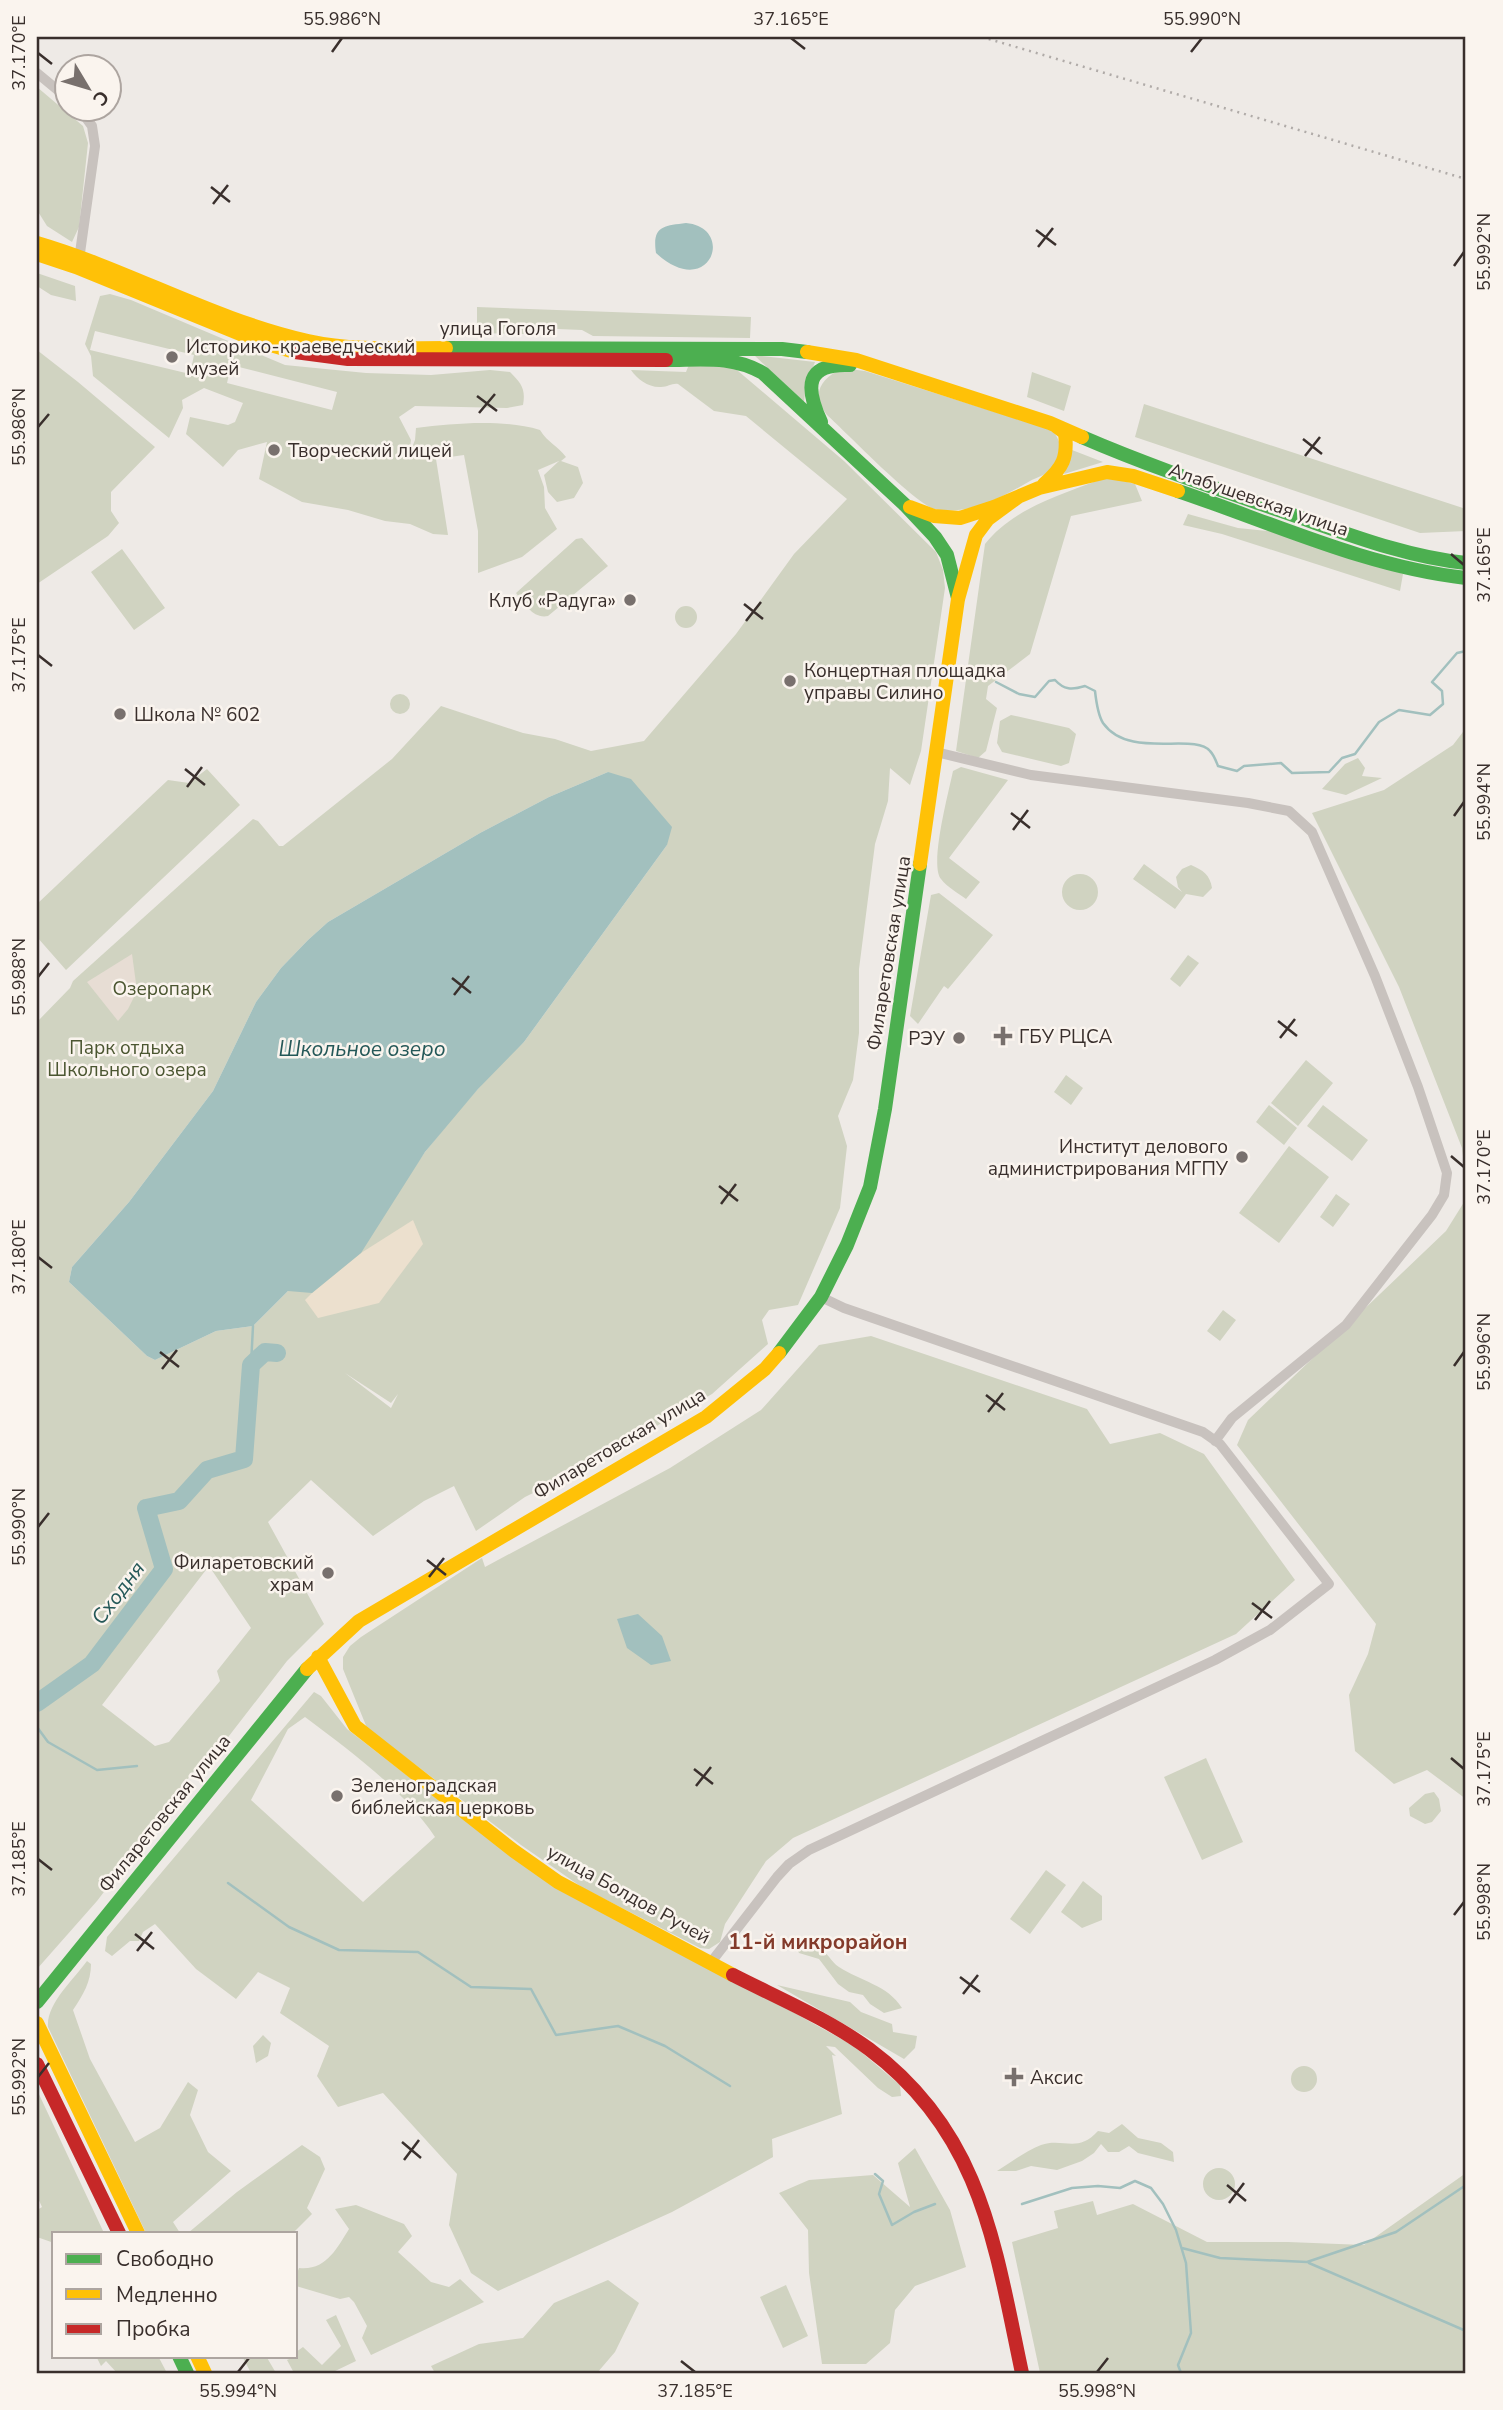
<svg xmlns="http://www.w3.org/2000/svg" width="1503" height="2410" font-family="'Nunito Sans',sans-serif">
<style>
.green{fill:#d0d3c1;fill-rule:evenodd}
.sand{fill:#ece0ce}
.plaza{fill:#e7ddd4}
.water{fill:#a2c0be}
.lines{fill:none;stroke-linecap:round;stroke-linejoin:round}
.stream{stroke:#a2c0be;stroke-width:2.5}
.river{stroke:#a2c0be;stroke-width:18}
.street{stroke:#c8c2be;stroke-width:10}
.fast{stroke:#4caf50;stroke-width:14}
.slow{stroke:#ffc107;stroke-width:14}
.jam{stroke:#c62828;stroke-width:14}
.rail{stroke:#b0aba8;stroke-width:2.5;stroke-dasharray:2 5;stroke-linecap:butt}
.ticks{fill:none;stroke:#392f2c;stroke-width:2.5}
.poi-dot{fill:#78706d;stroke:#faf4ee;stroke-width:2.5}
.labels{text-anchor:middle;stroke-width:5;stroke-linejoin:round;paint-order:stroke}
.street-label{font-size:19px;fill:#392f2c;stroke:#faf4ee}
.poi-label{font-size:19px;fill:#392f2c;stroke:#faf4ee;text-anchor:start}
.park-label{font-size:19px;fill:#4b5631;stroke:#faf4ee}
.water-label{font-size:21px;font-style:italic;fill:#245858;stroke:#faf4ee}
.neighbourhood-label{font-size:21px;font-weight:bold;fill:#833a2a;stroke:#faf4ee}
.neatline{fill:none;stroke:#392f2c;stroke-width:2.5}
.ticks-label{font-size:18px;text-anchor:middle;fill:#392f2c}
</style>
<rect width="100%" height="100%" fill="#eeeae6"/>
<path class="green" d="M37,87l46,39 5,17 -9,84 -7,15 -25,-16 -10,-16z
M37,273l38,13 1,15 -25,-6 -14,-9z
M110,294l21,6 154,65 81,8 65,2 59,-5 20,2c11,11 16,17 13,33l-16,3 -92,-2 -16,11 12,23 -2,15 6,-15 1,-12c40,-5 86,-9 124,2 8,13 18,16 26,27l-5,4 17,6 5,16 -9,15 -17,4 -9,-10 -4,-17 15,-14 -21,9 6,17 1,21 12,21 -35,28 -44,16v-42l-14,-76 -28,4 12,76 -15,-1 -23,-10 -25,-3 -37,-11 -46,-8 -43,-23 8,-37 -29,8 -15,17 -37,-33 4,-17 38,8 7,-3 8,-19 -39,-15 -22,12 1,8 -14,30 -76,-62 -2,-20 -6,-12 15,-48zM95,331l99,24 -4,19 -100,-24zM231,365l106,27 -5,18 -105,-27z
M477,307l274,10 -1,21 -157,-2 -11,-6 -49,-2 -8,6 -48,-1z
M37,350l41,32 77,65 -44,45v19l8,12 -11,13 -71,48z
M754,355l61,7 -9,23 -2,17z
M690,362l41,3 113,96 92,91 7,18 2,18 -24,163 -11,34 -20,-17 -2,33 -13,43 -16,125v64l-6,47 -15,36 9,30 -7,62 -42,97 -29,5 -7,10 6,24 -56,50 -130,75 -57,28 -49,34 -22,-45 -30,15 -51,35 -62,-56 -43,42 56,102 -37,37 -65,84 -14,9 -30,37 1,3 -82,107 -60,68v-947l33,-34 3,-7 180,-162 5,2 21,25h4l109,-87 49,-53 82,27 32,6 36,12 53,-10 92,-107 58,-80 53,-55 -101,-83 -32,-5 -36,-27c-6,-1 -10,3 -17,3 -12,1 -24,-8 -30,-17l55,2zM608,772l59,73 -143,197 -25,23 -45,51 -29,36 -27,39 -110,100 -35,35 -37,5 -61,29 -8,-4 -78,-74 3,-15 57,-65 84,-111 43,-89 25,-34 27,-28 20,-18 152,-89 69,-36zM345,1373l46,30 7,-9 -7,14zM209,1566l42,62 -34,43 3,10 -51,61 -14,4 -53,-41z
M842,368l23,3 187,59c10,12 12,25 1,38 -4,6 -16,9 -23,13 -28,16 -61,35 -95,28 -19,-4 -89,-77 -108,-94 -16,-22 -7,-35 15,-47z
M1032,372l39,14 -7,25 -37,-14z
M1144,404l322,105v22l-46,2 -285,-96z
M1072,450l31,12 -39,12z
M1107,477l28,7 7,17 -71,15 -41,138 -42,32 -2,13 11,9 -11,43 -8,7 -22,-7 29,-207c29,-37 79,-50 122,-67z
M1188,514l50,14 38,4 127,42 -3,17 -178,-57 -39,-9z
M582,538l26,28 -60,50c-15,3 -23,-12 -32,-23l60,-54z
M122,549l43,59 -31,22 -43,-58z
M675 617a11 11 0 1 1 22 0a11 11 0 1 1-22 0Z
M390 704a10 10 0 1 1 20 0a10 10 0 1 1-20 0Z
M1011,715l58,13 7,6 -7,29 -8,3 -59,-14 -5,-9 3,-22z
M1466,728v453l-4,-33 -63,-161 -87,-174 72,-23 69,-45z
M1358,758l7,10 -3,8 20,2 -36,17 -24,-6 23,-25z
M961,767l47,13 -59,78 31,24 -14,17c-8,-6 -19,-12 -25,-20 -12,-14 8,-88 12,-108z
M207,769l33,36 -174,165 -29,-33v-33l131,-124 21,3z
M1144,864l38,28 -4,-5 -2,-10 6,-8 9,-4c12,5 19,10 21,23l-9,9 -17,-3 -11,15 -42,-30z
M1062 892a18 18 0 1 1 36 0a18 18 0 1 1-36 0Z
M939,893l54,42 -45,54 -4,-3 -26,38 -8,-8 21,-121z
M1188,955l11,8 -19,24 -10,-8z
M1306,1060l27,23 -35,43 -27,-23z
M1066,1075l17,13 -12,17 -17,-13z
M1269,1105l28,23 -13,17 -28,-23z
M1323,1105l45,35 -16,21 -45,-35z
M1289,1146l40,31 -50,66 -40,-30z
M1336,1194l14,10 -17,23 -13,-10z
M1466,1199v600l-39,-29 -33,14 -39,-33 -6,-56 19,-41 8,-30 -139,-179 11,-25 198,-189z
M1223,1310l13,10 -16,21 -13,-10z
M871,1336l216,73 23,35 50,-11 44,21 91,126 -59,54 -443,204 -27,23 -41,63 -5,18 -11,7 -9,-1 -117,-60 -62,-43 -154,-117 -24,-59v-12l7,-11 11,-9 121,-79 3,9 185,-99 91,-58 58,-65z
M314,1692l7,4 26,33 164,127 343,190 46,39 1,11 -9,1 -14,-9 -43,-41 -9,-1 10,10 -4,-1 10,59 -70,25 1,18 -101,55 -174,79 -27,-18 -22,-48 8,-51 -74,-81 -45,14 -21,-31 12,-30 -49,-33 10,-25 -32,-16 -22,27 -40,-30 -41,-45 -12,8 -4,9h-9l-18,15 -7,-5 2,-14zM305,1717c45,34 99,73 130,120l-72,65 -112,-102 37,-71z
M1206,1758l37,84 -41,18 -38,-83z
M1434,1792l5,7 2,12 -9,11 -7,2 -15,-8 -1,-8 16,-14z
M1046,1870l20,15 -36,49 -20,-15z
M1083,1881l19,15v24l-20,8 -21,-16z
M793,1941c8,3 18,4 26,8 9,3 12,13 20,18 21,14 49,18 63,41l-18,5 -14,-9 -7,-9 -14,-3 -11,-8 -19,-25 -20,-6z
M87,1961l4,3c0,18 -8,31 -18,46l17,49 45,83 25,-14 28,-46 10,8 -8,25 18,37 23,19 -58,51 7,11h-34l-98,-206c-2,-23 26,-48 39,-66z
M777,1985l73,17 11,10 31,12 1,8 24,4 -2,12 -11,11z
M263,2035l8,8 -3,13 -12,7 -3,-17z
M1291 2079a13 13 0 1 1 26 0a13 13 0 1 1-26 0Z
M37,2090l67,143h-50v10l-17,-6v-27l5,-3 -5,-11z
M1122,2124l16,14 23,5 12,9 1,10 -36,-9 -9,-7 -10,6h-11l-7,-8 -7,9 -12,8 -25,9 -26,-4 -15,5h-19c14,-9 29,-20 44,-26 22,-8 36,9 57,-14l11,2z
M302,2145l18,12 5,12 -18,39 5,6 -19,19h-105l49,-41z
M915,2148l35,62 16,57 -51,19 -20,24 -5,33 -24,21h-44l-13,-91 -1,-43 -29,-37 30,-13 64,-5 37,32 -12,-44z
M1203 2184a16 16 0 1 1 32 0a16 16 0 1 1-32 0Z
M1466,2173v200h-426l-28,-131 46,-14 -4,-17 39,-10 4,14 36,-11 74,38h81l76,3z
M356,2205l48,19 8,12 -14,16 33,30 18,5 11,-8 24,23 -113,53 -9,-17 5,-12 -13,-24 -5,-5 -9,2 -44,-13v-10l3,-8c27,3 38,-20 50,-39l-14,-20z
M608,2280l31,23 -24,49 -18,21h-162l-4,-7 48,-22 44,-6 31,-35z
M786,2285l22,51 -25,12 -23,-51z
M336,2315l20,46 -25,12h-37l-7,-13 9,-4v-4l7,-5 19,18 19,-19 -15,-26z
M96,2356h62l9,17h-50l-11,-12 -5,5z
M242,2356h24l10,17h-25z"/>
<path class="sand" d="M413,1220l10,24 -44,59 -61,15 -13,-18 7,-7 49,-40z"/>
<path class="plaza" d="M132,954l5,37 -9,18 -10,12 -31,-39z"/>
<path class="water" d="M686,223c51,5 23,79 -30,30 -4,-27 7,-27 30,-30z
M608,772l23,7 41,48 -5,18 -143,197 -46,47 -53,63 -64,101 -49,40 -24,-2 -35,35 -37,5 -61,29 -8,-4 -78,-74 3,-15 57,-65 84,-111 43,-89 25,-34 27,-28 20,-18 152,-89 69,-36z
M638,1614l24,22 9,25 -20,4 -24,-17 -10,-29z"/>
<g class="lines">
<path class="stream" d="M996,682l23,12 16,3 14,-16 6,-1c9,10 17,10 30,6l10,5c1,9 3,24 8,32 26,37 91,9 107,28 4,4 6,10 8,15l19,5 7,-5 37,-3 11,10 37,-1 13,-14 13,-4 24,-32 20,-12 31,5 13,-11 -1,-13 -10,-9 25,-29 9,-2
M251,1365l2,-39
M37,1727l11,15 49,28 40,-4
M228,1883l61,44 50,23 79,2 53,35 60,2 25,46 62,-9 47,20 65,40
M875,2174l8,7 -4,13 13,31 22,-13 21,-8
M1022,2204l50,-16 26,-2 22,2 15,-7 16,7 12,16 13,26 10,33 5,70 -13,32 3,8
M1182,2248l38,10 87,4 89,-30 70,-47
M1309,2263l157,68"/>
<path class="river" d="M37,1703l55,-39 72,-95 -18,-61 33,-7 28,-31 37,-11 7,-94 14,-13 12,1"/>
<path class="street" d="M37,73l29,24
M79,260l16,-114 -3,-20 -13,-18
M936,752l95,23 217,28 41,8 23,21 63,144 43,111 29,86 -3,22 -12,20 -86,110 -114,93 -17,23
M712,1961l65,-84 12,-13 20,-14 406,-190 55,-30 59,-46 -109,-140 -17,-12 -359,-124 -23,-11"/>
<path class="fast" d="M446,348l336,1 25,3
M666,360c36,0 65,-5 97,13l142,132 30,32 12,18 11,43
M821,422c-16,-35 -16,-59 29,-57
M1082,437c67,29 136,52 205,76 58,20 118,44 179,50
M1178,491c95,32 188,76 288,87
M779,1353l42,-56 26,-52 23,-58 15,-78 35,-245
M37,2002l270,-333
M179,2356l8,17"/>
<path class="slow" d="M37,243c92,27 177,77 271,98 45,10 92,7 138,7
M37,254l39,13 184,75 35,10
M807,352l49,8 194,63 32,14
M1044,484c19,-16 24,-27 21,-51l-8,-6
M910,507l24,9 26,2 34,-11 45,-19 68,-16 26,4 45,15
M920,864l38,-265 18,-64 12,-16 30,-22
M318,1657l37,69 159,125 44,31 175,93
M307,1669l52,-48 347,-204 59,-48 14,-16
M37,2023l101,210
M197,2356l8,17"/>
<path class="jam" d="M295,352l53,7 318,1
M733,1975c45,23 95,44 136,74 113,84 126,197 153,324
M37,2064l82,169"/>
<path class="rail" d="M982,37l484,142"/>
</g>
<path class="ticks" d="M791,38l14,11M332,52l10,-14M1191,52l11,-14M38,53l14,11M211,187l19,15M213,204l15,-19M1036,230l20,15M1038,247l15,-19M1454,266l10,-14M477,396l20,15M479,413l16,-19M38,427l11,-13M1303,439l19,15M1305,456l15,-19M1451,554l13,11M744,604l19,15M746,621l15,-19M38,655l14,11M185,769l20,16M187,787l15,-20M1011,813l19,15M1454,816l10,-14M1013,830l15,-20M38,977l11,-14M452,978l19,15M454,995l15,-19M1278,1021l19,15M1280,1038l15,-19M1451,1156l13,11M719,1186l19,15M721,1204l15,-20M38,1257l14,11M160,1352l19,15M1454,1366l10,-14M162,1369l15,-19M986,1395l19,15M988,1412l15,-19M38,1527l11,-14M427,1560l19,15M429,1577l15,-19M1252,1603l20,15M1255,1620l15,-19M1451,1758l13,11M694,1769l19,15M696,1786l15,-19M38,1859l14,11M1454,1915l10,-13M135,1934l19,15M137,1951l15,-19M960,1977l20,15M963,1994l15,-19M38,2077l11,-14M402,2142l19,16M404,2160l15,-20M1227,2185l19,16M1229,2203l15,-20M681,2361l14,11M238,2372l11,-14M1097,2372l11,-14"/>
<g class="poi-dot">
<circle cx="172" cy="357" r="7"/>
<circle cx="274" cy="450" r="7"/>
<circle cx="630" cy="600" r="7"/>
<circle cx="790" cy="681" r="7"/>
<circle cx="120" cy="714" r="7"/>
<path d="M999.5 1025.5h7v7h7v7h-7v7h-7v-7h-7v-7h7z"/>
<circle cx="959" cy="1038" r="7"/>
<circle cx="1242" cy="1157" r="7"/>
<circle cx="328" cy="1573" r="7"/>
<circle cx="337" cy="1796" r="7"/>
<path d="M1010.5 2066.5h7v7h7v7h-7v7h-7v-7h-7v-7h7z"/>
</g>
<g class="labels">
<g class="street-label">
<text x="498" y="335">улица Гоголя</text>
<text transform="translate(1259 499) rotate(19)" y="7">Алабушевская улица</text>
<text transform="translate(888 953) rotate(-81)" y="7">Филаретовская улица</text>
<text transform="translate(619 1443) rotate(-31)" y="7">Филаретовская улица</text>
<text transform="translate(164 1813) rotate(-51)" y="7">Филаретовская улица</text>
<text transform="translate(629 1894) rotate(29)" y="7">улица Болдов Ручей</text>
</g>
<g class="poi-label">
<text x="186" y="353">Историко-краеведческий<tspan x="186" dy="22">музей</tspan></text>
<text x="288" y="457">Творческий лицей</text>
<text x="616" y="607" text-anchor="end">Клуб «Радуга»</text>
<text x="804" y="677">Концертная площадка<tspan x="804" dy="22">управы Силино</tspan></text>
<text x="134" y="721">Школа № 602</text>
<text x="1019" y="1043">ГБУ РЦСА</text>
<text x="945" y="1045" text-anchor="end">РЭУ</text>
<text x="1228" y="1153" text-anchor="end">Институт делового<tspan x="1228" dy="22">администрирования МГПУ</tspan></text>
<text x="314" y="1569" text-anchor="end">Филаретовский<tspan x="314" dy="22">храм</tspan></text>
<text x="351" y="1792">Зеленоградская<tspan x="351" dy="22">библейская церковь</tspan></text>
<text x="1030" y="2084">Аксис</text>
</g>
<g class="park-label">
<text x="162" y="995">Озеропарк</text>
<text x="127" y="1054">Парк отдыха<tspan x="127" dy="22">Школьного озера</tspan></text>
</g>
<g class="water-label">
<text x="362" y="1056">Школьное озеро</text>
<text transform="translate(118 1593) rotate(-53)" y="7">Сходня</text>
</g>
<g class="neighbourhood-label">
<text x="818" y="1949">11-й микрорайон</text>
</g>
</g>
<rect width="1503" height="2410" fill="none" stroke="#faf4ee" stroke-width="77"/>
<rect x="52" y="2232" width="245" height="126" fill="#faf4ee" stroke="#ada5a0" stroke-width="2"/>
<rect x="66" y="2254" width="35" height="10" fill="#4caf50" stroke="#ada5a0" stroke-width="2"/>
<text x="116" y="2266" font-size="21" fill="#392f2c">Свободно</text>
<rect x="66" y="2289" width="35" height="10" fill="#ffc107" stroke="#ada5a0" stroke-width="2"/>
<text x="116" y="2302" font-size="21" fill="#392f2c">Медленно</text>
<rect x="66" y="2324" width="35" height="10" fill="#c62828" stroke="#ada5a0" stroke-width="2"/>
<text x="116" y="2336" font-size="21" fill="#392f2c">Пробка</text>
<g transform="translate(88 88) rotate(128)"><circle r="33" fill="#faf4ee" stroke="#ada5a0" stroke-width="2"/>
<path d="M0-5L12 26L0 18L-12 26Z" fill="#78706d"/>
<text y="-10" font-size="19" font-weight="bold" text-anchor="middle" fill="#392f2c">С</text>
</g>
<rect x="38" y="38" width="1426" height="2334" class="neatline"/>
<g class="ticks-label">
<text x="342" y="25">55.986°N</text>
<text x="791" y="25">37.165°E</text>
<text x="1202" y="25">55.990°N</text>
<text transform="translate(19 53) rotate(-90)" y="6">37.170°E</text>
<text transform="translate(1484 252) rotate(-90)" y="6">55.992°N</text>
<text transform="translate(19 427) rotate(-90)" y="6">55.986°N</text>
<text transform="translate(1484 565) rotate(-90)" y="6">37.165°E</text>
<text transform="translate(19 655) rotate(-90)" y="6">37.175°E</text>
<text transform="translate(1484 802) rotate(-90)" y="6">55.994°N</text>
<text transform="translate(19 977) rotate(-90)" y="6">55.988°N</text>
<text transform="translate(1484 1167) rotate(-90)" y="6">37.170°E</text>
<text transform="translate(19 1257) rotate(-90)" y="6">37.180°E</text>
<text transform="translate(1484 1352) rotate(-90)" y="6">55.996°N</text>
<text transform="translate(19 1527) rotate(-90)" y="6">55.990°N</text>
<text transform="translate(1484 1769) rotate(-90)" y="6">37.175°E</text>
<text transform="translate(19 1859) rotate(-90)" y="6">37.185°E</text>
<text transform="translate(1484 1902) rotate(-90)" y="6">55.998°N</text>
<text transform="translate(19 2077) rotate(-90)" y="6">55.992°N</text>
<text x="238" y="2397">55.994°N</text>
<text x="695" y="2397">37.185°E</text>
<text x="1097" y="2397">55.998°N</text>
</g>
</svg>
